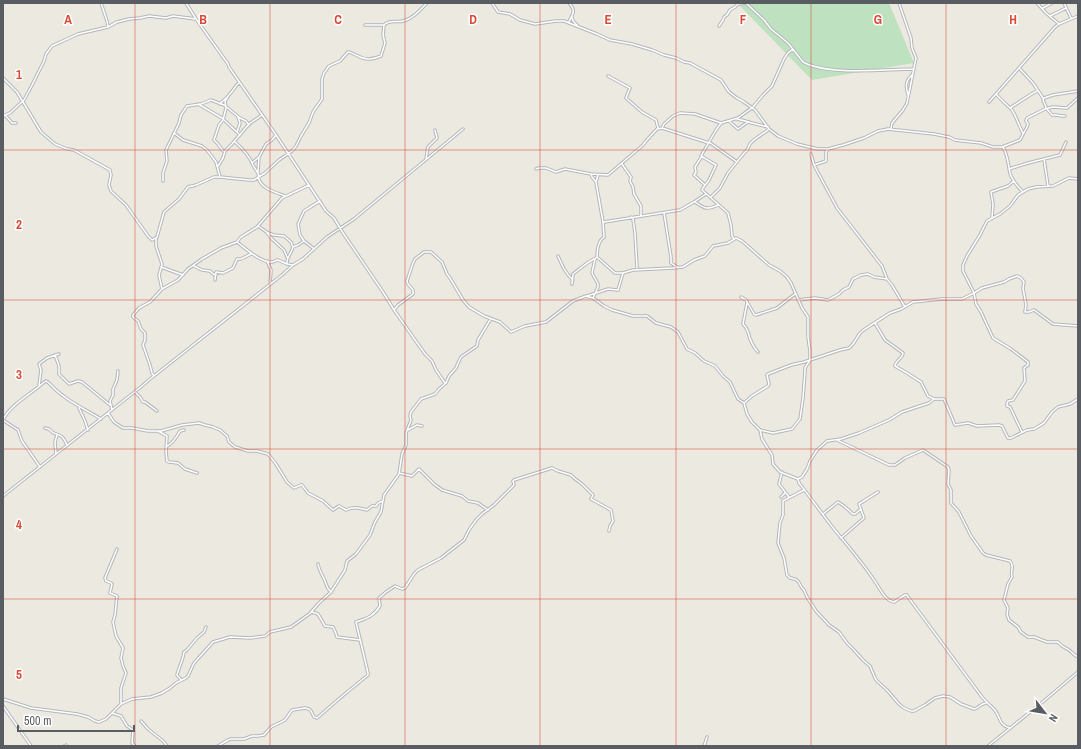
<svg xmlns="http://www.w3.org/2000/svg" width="1081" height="749" font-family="'Archivo Narrow',sans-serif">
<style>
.green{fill:#bee1bf}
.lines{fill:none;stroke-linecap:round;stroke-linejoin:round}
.minor-casing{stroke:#b3b6ba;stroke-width:3.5}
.minor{stroke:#fff;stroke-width:1.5}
.grid{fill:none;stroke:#d94a37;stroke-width:1;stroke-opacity:0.55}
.grid-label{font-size:13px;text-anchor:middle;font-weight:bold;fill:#d94a37;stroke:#fff;stroke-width:3;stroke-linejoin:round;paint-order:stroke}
</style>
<rect width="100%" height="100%" fill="#ebe9e0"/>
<path class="green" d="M737,3h152l25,60 -102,17z"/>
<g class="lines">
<defs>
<path id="minor" d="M101,3l6,18 1,6
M186,3l10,16 32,45 1,3 47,68 50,76 8,7 9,15 40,59 11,18 31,44 7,7 4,9 9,13
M492,3l6,9 12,2 10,6 15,4 21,-3h8l33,13 13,6 22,4 20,6 12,5 12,3 8,4 6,1 31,17 8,12 8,6 7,4 11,8 14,19 9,7 19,8 21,5h10l15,-4 21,-7 14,-7 10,-2 46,5 15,3 6,3 26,3 12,4h9l18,-7 7,-13 1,-3 -2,-3 1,-3 18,-9 1,-2 -3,-7 1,-2 9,-3 25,-4
M746,3l18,17 7,9 17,14 15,19c26,14 81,7 111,7
M1037,3l9,10 13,11
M1064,3l7,15
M1043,8l9,-5
M1050,16l16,-8
M572,17l1,4 4,4
M569,22c3,-8 8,-10 0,-19
M365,25h19
M719,26l4,-6 1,-3 3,-2 3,-5 5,-3 3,-3 9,-1
M1020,69l13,14 10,15
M608,76l22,12 -4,10 16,14 14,8 2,8
M3,78l14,14 24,40 14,12 12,5 7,1 36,20 1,5 -2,10 2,6 15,14 22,31 4,4 2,-1 3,-2 7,-25 15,-13 9,-12 8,-2 18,-8h6l29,3h5l11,-7 14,-13 13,-9 4,-5 5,-10 8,-13 4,-11 9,-13v-20l2,-6 5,-7 11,-5 8,-9h1c4,1 6,3 9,4 8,5 15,3 23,0l4,-13 -2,-8 1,-10c6,-6 12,-2 19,-4 10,-2 17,-11 24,-18
M996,94c5,6 11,11 16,16 5,8 7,16 11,23
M908,95c-3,-10 -2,-15 5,-21
M989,102l66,-75 4,-3 19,-8
M198,104l24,14 18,17
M220,104c3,-4 6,-5 9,-9 4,-4 6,-9 10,-12
M1010,108l20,-13 7,-4
M1045,109l8,-2 14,1 11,-10
M1047,109l5,6h4l6,1h3
M5,115l7,8h4
M3,116l7,-3 14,-13 7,-13 13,-26 2,-7 6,-8 26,-12 30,-7 9,-5 12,-3 11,-1 9,-2 17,2 7,-2 23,3
M737,119l12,3
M729,121l9,8 10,-7 20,5
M721,123l-5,7 -15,26 15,9 -7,15 -6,8 -1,2 26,23 3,12 1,11 2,3
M662,128l47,15
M891,129l1,-6 11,-13 4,-7 9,-45 -4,-10 -1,-10 -12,-35
M237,132l3,-9 -2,-6
M174,133l9,7 19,6 5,4 9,12 4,15
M235,142c8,7 14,13 18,23 2,4 5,7 6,11
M709,142l28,20
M1003,147c5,8 5,17 7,26 2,7 7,13 13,19
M223,151l-5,-7 -4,-4 5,-15 4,-5 3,-12 -1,-7 3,-5
M811,154l3,11 23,43 45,58 5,13 5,6 13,22
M702,156l-7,11 1,5 -2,3 11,10
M426,159l2,-12 9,-9c0,-3 -2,-5 -2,-8
M1044,159l4,27
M253,162l6,-5
M622,164l9,13 -1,4 3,6 1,7 7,12v10
M814,165l12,-4v-9l2,-3
M218,166l5,-8 2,-7 7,-7 17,-20 13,-9
M536,169l3,-1h7l10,4 9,-3 26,5 17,1 35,-30 3,-4 11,-12 5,-1 2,-4 9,-8 7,-3 15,1 26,9 17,-5 15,-11 10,-12 9,-9 12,-27 4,-6 5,-4
M1009,169l19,-6 32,-8 6,-13
M258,172l1,-15 7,-13 6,-4 4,-5
M591,174l1,3 4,5 7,40 1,15c-6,4 -7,12 -7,20l18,16h8l10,-3 40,-2 10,-1 11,-7 11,-4 8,-10 15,-3 8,-5 6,3 27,24 11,6 7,6 4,6 11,25 6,9v20l2,14v9l-5,8v4l-2,26 -3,21 -8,10 -19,4 -13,-3
M258,177c3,12 17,15 27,19
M163,181v-8l4,-12 -1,-11 13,-27 2,-8 6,-9 14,-2 10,-4 13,5 16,13 6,3 3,4
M596,182l2,-7
M711,197l9,-9 8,-15 17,-21c5,-3 2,-4 5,-8 4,-6 14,-10 19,-15
M695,202c10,7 12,8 23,3
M664,213l7,44v6l6,4
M631,217l2,2 2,14 2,35
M992,218l1,-14 -2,-12 17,-6 6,-5
M604,222l76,-12 14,-8 12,-8
M258,226l10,7 6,2 10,1 7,6 2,5 5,-2 6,-4
M267,233l5,6 12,11 3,7
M156,238v8l6,18 -1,4 -2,7 3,14
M237,242c8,6 24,21 35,20 2,0 4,-2 6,-2l9,4 6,1
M313,248l-9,-7 -4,-6 -2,-11 6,-13 16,-10
M558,256c4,9 7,17 15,24
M267,261l4,9 -1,14
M287,264c-1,-7 5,-11 6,-17
M194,266l8,4 8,1 3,3 3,1
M161,267l22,8
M215,280l1,-8 7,1 10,-5 4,-9h4l10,-5
M572,284l1,-10c8,-6 14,-12 23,-16
M587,296l21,-7 10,1 5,-17
M741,297l5,3 8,14 2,1 21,-7 18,-14
M593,298l5,-11v-3l-6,-11 3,-14 2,-2
M798,300l17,-2 13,2 11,-6 4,-4 6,-3 4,-8 8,-4 7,-1 6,3 13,2
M747,303l-4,21c2,2 4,5 5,8 2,8 4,14 10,20
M394,310l4,-5 15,-11v-4l-5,-6 -1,-3 6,-18 2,-4 9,-7h7l11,10 5,12 3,4 13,22 6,7 15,9 16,6 11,10 14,-6 21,-4 27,-21 13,-5 7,2 11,8 8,4 21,6h14l9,7 15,4 7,5 9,17 8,4 9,8 11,5 8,10 7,6 8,17 6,4 3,11 5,8 8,8 2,9 10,16 1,9 7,8 18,7 1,4c12,15 23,31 35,46 14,17 28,33 40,51 5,7 11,21 20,22l11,-7h2l1,2 74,100c4,5 8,8 12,12 7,8 4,16 16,19
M875,323l10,17 18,13c0,5 -8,8 -8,13l12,7 14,9 7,14 6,3h10l11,26 13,-2 9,3 22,-1 3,1 6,12h3l16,-8 7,-1 10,-6 8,-11 6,-5 12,-3 8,-5
M55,355l4,11v8l10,10 9,-3 4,1 28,23
M154,376l-2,-3 -2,-8 -7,-20 2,-5v-7l-4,-4 -3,-8 -5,-4v-2l6,-7 11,-6 12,-13 16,-9 10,-11 14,-10 19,-11 16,-6 4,-5 16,-10 25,-29 19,-9 8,-4
M39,386l2,-16 -2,-6 8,-6 12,-4
M135,392l5,5 3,5h2l12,9
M744,403l8,-7 16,-10 1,-2 -2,-9 1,-1 23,-9 13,-3 36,-12 9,-2 4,-4 7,-11 5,-4 25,-16 11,-4 12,-7 29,-3h20l12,-6 8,-5 22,-6 5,-3 8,-3 4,2 3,4 -1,6 3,17 -1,7h4l5,-2 19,14 25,2
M79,408l6,13 3,9
M112,410l-2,-9 3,-6v-6l4,-9 1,-9
M108,413l6,9 9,6h9l16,3h13l21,-6 17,-2 6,2 8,2 7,3 7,6 2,6 6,5 13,4h9l11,3 8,10 11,18 7,6 7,-3h1l6,8 15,8 10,9 6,-4 7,4c9,-4 12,-2 21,0l5,-4h4l2,-3 5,-2
M3,420c7,-15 27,-25 40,-37l3,-2 3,2c14,16 34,25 52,36
M3,420l15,10 4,11 18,26
M45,428l4,1c7,9 12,1 18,16
M408,430l9,-5 5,1
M158,431l9,5 -1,15 1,10 2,1 9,1 7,6 12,4
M1022,432l-12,-25 -3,-1v-2l1,-3 5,-1 12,-19 -1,-13 4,-3v-3l-17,-13 -18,-11 -12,-26 -5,-8 -2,-11 -11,-22v-6l4,-9 13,-21 7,-14 13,-7 10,-8 8,-11 10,-6 8,-2 17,-1 16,-8 9,1
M837,440l52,25h6l10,-7 18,-8 25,17 1,3 -1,14 3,6v13l8,9 12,24 12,17 3,2 24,6c5,6 0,8 2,16l-4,7 -4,16 4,8 -1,6 2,6 9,7 3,5 7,5h6l13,5h11c5,6 5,4 11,8 4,3 5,5 9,7
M167,446c6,-2 10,-10 13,-15l4,-1
M56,454l-1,-12 2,-7
M782,472l-3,12 10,13 -1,1
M399,473l13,3 7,-7 15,15 8,6 20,6 6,5 10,2 10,7
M798,479l4,-2 5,-8 3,-8 7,-11 10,-9 14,-2 18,-6 30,-13 13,-8 27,-9 5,-4
M804,490l-21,11v14l-3,8 -2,20 6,15 3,17 3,3 5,1 3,2 4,7 2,2 3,7 9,14 13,14 10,7 8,11 6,6 11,12 6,5 5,12 2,3 10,9 12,14 5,4 7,3h3l11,-6 10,-7 8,-2 7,1 11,7 13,5c5,-1 6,-5 12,-6
M3,496l139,-110 8,-7 132,-104 11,-10 10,-6 24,-22 27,-18 109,-90
M781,497l4,-4
M823,514l15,-12 6,4 9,8h2l6,-5
M841,538l23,-20 -5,-14 19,-12
M117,549l-12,29 1,3 5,2 1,1 -2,9 7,3 -2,19 -2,7 3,14 7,12 -2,10 2,8 3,7 -5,15v16
M318,564c1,6 3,8 5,13 4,6 2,10 8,15
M311,612l8,-9 12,-11 14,-22 2,-9 9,-7 14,-19 5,-13 6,-10 3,-17 15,-21 3,-20 4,-9v-12l5,-13 -1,-4 1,-4 10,-13 14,-5 4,-5 7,-6 3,-7 7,-8 2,-5 3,-6 16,-11 1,-6 12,-20
M181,680c-1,-2 -3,-3 -4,-5 0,-2 7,-18 7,-23l3,-2 10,-12 7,-6 2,-5
M3,699l28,9 46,6 11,3 7,4 4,1 7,-3 15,-15 11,-5 19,-2 11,-4 8,-5 6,-5 10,-5 2,-2 6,-13 19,-21 17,-5 20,1 15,-2 5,-4 21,-5 21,-15 6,2 7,12 8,1 2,4 2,6 23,3
M3,706l28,40
M112,713l9,3 6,10 6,4 -1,13 3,3
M141,721l7,8 15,12 4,5
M64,746l2,-1
M218,746l10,-6 3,-1h13l8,-3h6l6,-1 7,-8 14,-7 7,-10 13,-2 4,1 2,2 3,6 3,1 23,-20 28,-23v-2l-12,-51c11,-4 17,-5 24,-16l-1,-8 7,-6 9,-6 7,3 3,-1 9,-14 4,-4 23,-12 23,-18 5,-10 7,-10 6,-6 12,-9 20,-20 -1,-4 1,-1 38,-12 6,3 13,4 3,3 8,6 11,11 -2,4 20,11 2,11 -3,5 -1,5
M704,746l3,-9
M988,746l57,-46 33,-28"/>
</defs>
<use href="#minor" class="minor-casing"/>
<use href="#minor" class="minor"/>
</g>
<path class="grid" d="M135,3v743M270,3v743M405,3v743M540,3v743M676,3v743M811,3v743M946,3v743M3,150h1075M3,300h1075M3,449h1075M3,599h1075"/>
<g class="grid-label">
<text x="68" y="24">A</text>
<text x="203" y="24">B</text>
<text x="338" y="24">C</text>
<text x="473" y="24">D</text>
<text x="608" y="24">E</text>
<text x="743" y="24">F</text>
<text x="878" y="24">G</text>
<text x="1013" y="24">H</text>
<text x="19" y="79">1</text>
<text x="19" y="229">2</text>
<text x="19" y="379">3</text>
<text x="19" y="529">4</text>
<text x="19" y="679">5</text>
</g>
<rect width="1081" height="749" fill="none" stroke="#595c60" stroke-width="8"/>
<g transform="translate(1045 713) rotate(121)" stroke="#ffffff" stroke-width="3" paint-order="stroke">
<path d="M0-3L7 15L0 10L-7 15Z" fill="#595c60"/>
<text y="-6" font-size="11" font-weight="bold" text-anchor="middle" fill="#595c60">N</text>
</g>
<path d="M18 725v6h116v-6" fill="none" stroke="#595c60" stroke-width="2"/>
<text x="24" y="725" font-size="12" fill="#595c60" stroke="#ffffff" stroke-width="3" paint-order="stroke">500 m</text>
</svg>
